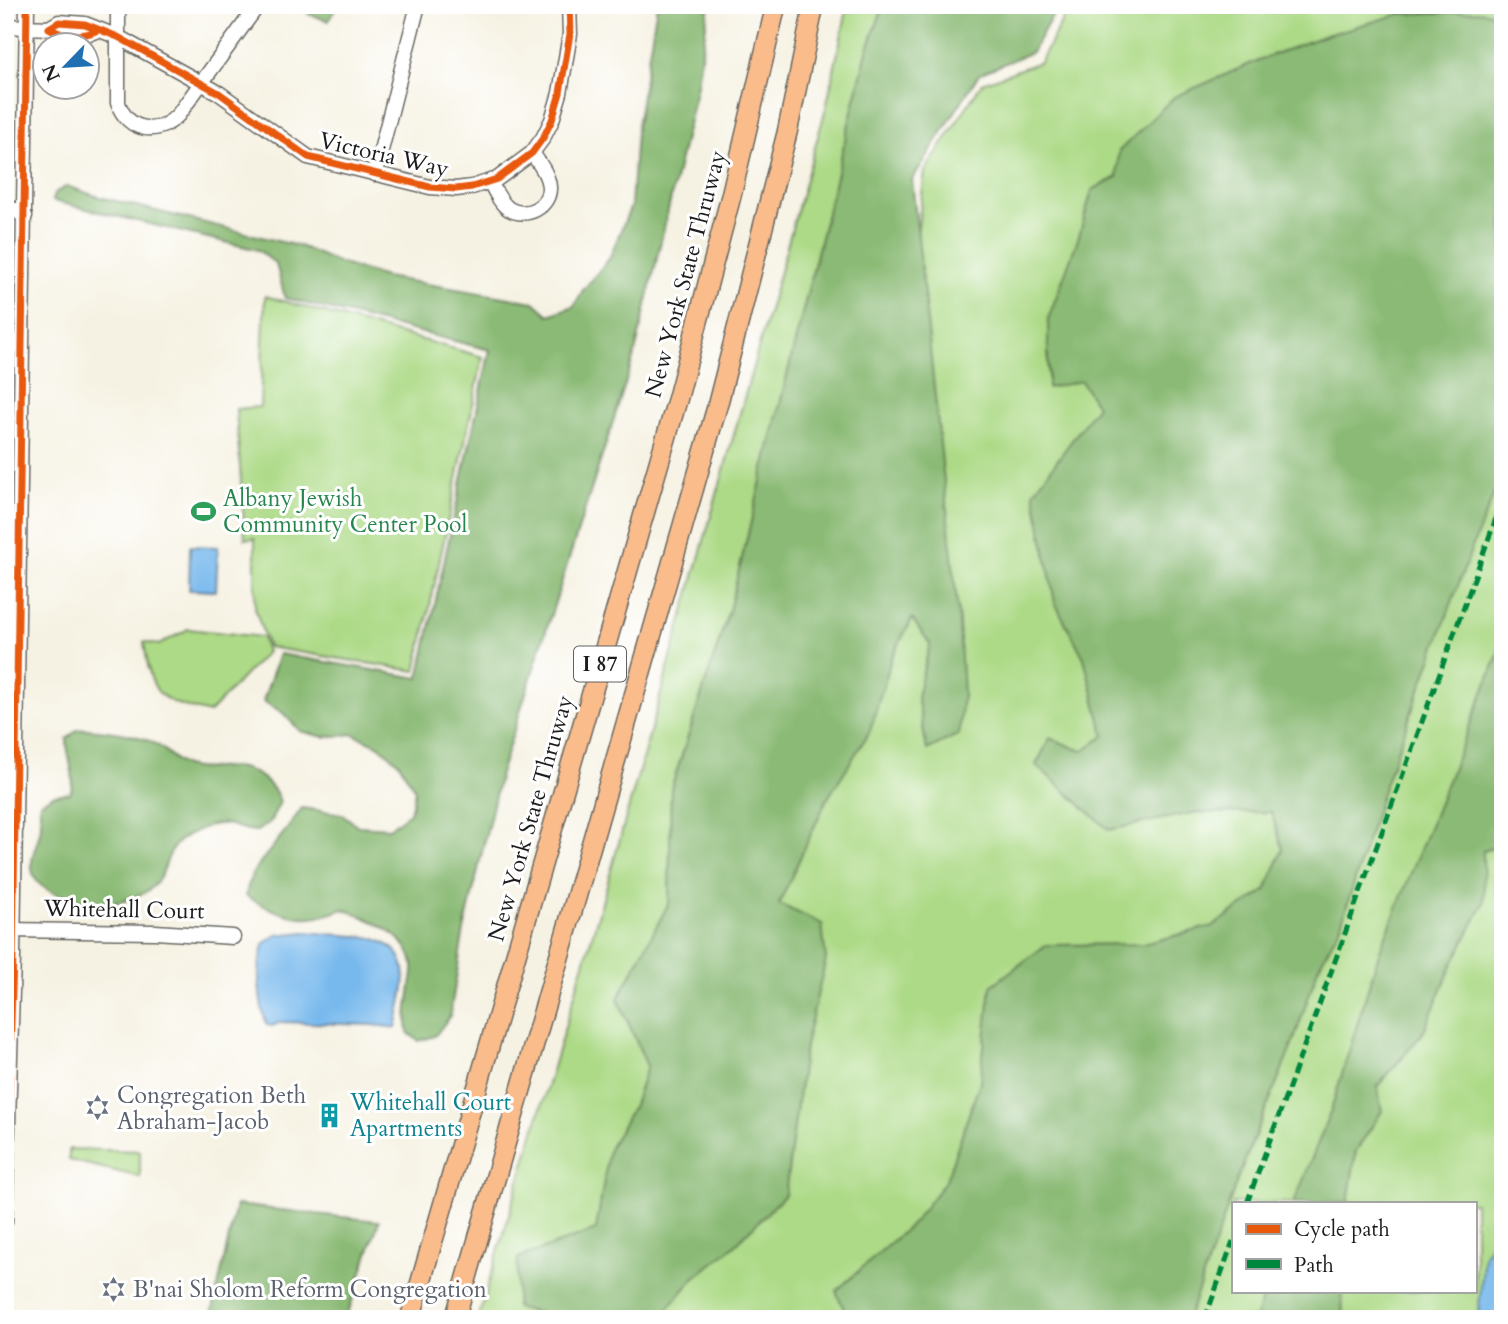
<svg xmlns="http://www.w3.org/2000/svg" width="1508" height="1324" font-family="Cardo,serif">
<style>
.green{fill:#adda87;stroke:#647b52;stroke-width:2;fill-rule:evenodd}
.forest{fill:#8aba74;stroke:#536b48;stroke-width:2}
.water{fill:#78b9ed;stroke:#4a6a84;stroke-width:2}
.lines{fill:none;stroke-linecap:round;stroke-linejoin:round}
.minor-casing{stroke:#686762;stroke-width:17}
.highway-casing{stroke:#686762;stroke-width:22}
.minor{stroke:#fff;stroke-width:14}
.highway{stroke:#fabc8b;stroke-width:19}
.quiet{stroke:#00873e;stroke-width:5;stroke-dasharray:10 5;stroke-linecap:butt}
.cycleway-casing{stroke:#fff;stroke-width:11}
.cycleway{stroke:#e8590c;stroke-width:7}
.labels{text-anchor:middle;stroke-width:6;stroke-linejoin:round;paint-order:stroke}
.shield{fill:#fff;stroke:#606060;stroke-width:2}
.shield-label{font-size:21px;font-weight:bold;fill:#1c1c1c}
.street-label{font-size:23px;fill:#1c1c1c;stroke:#fff}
.leisure-label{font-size:23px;fill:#27864d;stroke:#fff;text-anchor:start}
.worship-label{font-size:23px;fill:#5b616d;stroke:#fff;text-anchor:start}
.culture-label{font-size:23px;fill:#0d838f;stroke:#fff;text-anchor:start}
</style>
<rect width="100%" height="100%" fill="#fff"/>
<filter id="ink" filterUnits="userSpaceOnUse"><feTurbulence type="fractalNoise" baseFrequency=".0143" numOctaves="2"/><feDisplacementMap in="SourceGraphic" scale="14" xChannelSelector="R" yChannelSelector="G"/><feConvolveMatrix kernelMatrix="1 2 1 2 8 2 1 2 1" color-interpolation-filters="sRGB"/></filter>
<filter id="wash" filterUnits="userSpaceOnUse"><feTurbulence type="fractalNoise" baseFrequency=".00686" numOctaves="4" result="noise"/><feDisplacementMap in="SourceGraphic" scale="28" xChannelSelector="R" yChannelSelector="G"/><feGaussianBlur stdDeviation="1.57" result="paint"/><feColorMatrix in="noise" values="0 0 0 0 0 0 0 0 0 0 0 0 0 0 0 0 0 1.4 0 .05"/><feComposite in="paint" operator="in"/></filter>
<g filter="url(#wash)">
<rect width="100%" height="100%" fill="#f6f2e3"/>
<path class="green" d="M848,5h36l-17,46 -138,560 -58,178 -2,114 -51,96 18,41 264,-667 25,-202 57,-88 58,-21 21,-39 7,-18h435v1222l-19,27 -6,65h-1000l123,-413 225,-798zM1233,1203h242v88h-242z
M265,296l218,61 -67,314 -148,-24 -13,-39v-70l-10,1 -9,-130 24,-2z
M188,629l74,8 5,15 -58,61c-54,-14 -57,-16 -65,-71l15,3z
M69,1149l71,2v26l-71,-17z"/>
<path class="forest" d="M307,5h30l-8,16 -21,-7z
M657,5h52l-13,85 -61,263 -135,421 -37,161 -13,81 -15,20 -16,5 -11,-8c-3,-21 3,-40 5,-61 3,-34 -44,-54 -70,-63 -36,16 -64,7 -97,-13 4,-27 14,-32 29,-52 10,-12 19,-24 27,-36l40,6 16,12 31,2 21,-15 5,-23 -16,-27 -21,-18 -25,-11 -29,3 -24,-6 -17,-18 -20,-12 16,-47 140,24 71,-328 -205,-52 -9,-34 -18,-14 -205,-49 2,-8 12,-7 29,10 206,51 37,16 46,14 149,25 15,13 25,-9 9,-16 26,-31 22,-53 5,-75z
M884,5h174l-26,47 -53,22 -67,106 47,442 4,72 -4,40 -32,16 -10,-54 13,-52 -18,-25 -21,40 -21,72 -44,70 -47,103 43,20 4,35 -21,87 -20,149 -51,51 -40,32 -35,41h-88l-55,-11 2,-50 78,-28 13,-81 25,-44 13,-39 -29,-67 51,-96 2,-114 58,-178 138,-560z
M1477,11l26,3v459l-30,72 -90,245 -42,135 -23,43 -25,75 -54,132 -51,144h-340l-12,-28 78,-69 32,-42 34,-98 11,-96 55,-41 97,-1 70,-18 53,-36 17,-41 -12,-37 -79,1 -83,17 -73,-65 14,-27 32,13 22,-15 -20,-78 -29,-55 -21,-111 63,-86 -16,-25 -33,7v-69l31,-83 13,-46 25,-13 2,-26 55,-54 85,-37 67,-25 74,-21z
M1503,638v207l-20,6 1,52 -32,62 -29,68 -46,54 5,24 -26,40 -8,52h-54l37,-93 48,-157 117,-293z
M85,729c23,2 54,4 74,17 9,6 16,16 26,20 16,5 33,1 49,1 19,1 41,17 46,35l-10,20 -13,9c-11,0 -21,-5 -31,-7 -12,-2 -26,5 -36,10 -30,14 -18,41 -43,57 -9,6 -26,12 -35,12 -21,0 -70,-6 -78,-27 -8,-17 7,-35 7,-52 0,-7 -2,-14 -1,-21l13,-8 17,-2c8,-15 -4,-36 -3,-54l10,-9z
M236,1205l143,16 -33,98h-135z
M1265,1291h77l1,28h-88z"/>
<path class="water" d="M190,546l28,1 -2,44 -27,-1z
M304,932l64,5c53,13 35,52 28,91l-23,-3 -92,-3 -9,4 -5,-1c-8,-21 -12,-58 -3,-81l12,-9z
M1503,1227v92h-25l6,-65z"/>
</g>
<g filter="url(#ink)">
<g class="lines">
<defs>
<path id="minor" d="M118,5v98c10,29 40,33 60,12l80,-110
M5,26l44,2
M98,30c-15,7 -35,7 -49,-2l10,-6 26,2 33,13 101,56 89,64 122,30 26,2 16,-2 25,-8 35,-26 11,-15 9,-18 8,-27 10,-59 -1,-29
M375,174l43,-169
M490,182c5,9 10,21 19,27 17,10 41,-2 40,-22 -1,-13 -10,-24 -17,-34
M5,205l20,11
M5,930l150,2 78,5
M5,1222l8,-265 14,-952"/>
<path id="highway" d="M410,1319l268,-922 53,-201 45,-191
M455,1319l262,-912 70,-274 27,-128"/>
</defs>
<use href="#minor" class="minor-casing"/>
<use href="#highway" class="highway-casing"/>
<use href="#minor" class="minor"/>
<use href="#highway" class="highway"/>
<path class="quiet" d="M1247,1203l256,-704
M1205,1319l28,-78"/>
<defs>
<path id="cycleway" d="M98,30c-15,7 -35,7 -49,-2l10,-6 26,2 33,13 101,56 89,64 122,30 26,2 16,-2 25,-8 35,-26 11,-15 9,-18 8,-27 10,-59 -1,-29
M5,1222l8,-265 14,-952"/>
</defs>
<use href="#cycleway" class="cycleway-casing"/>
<use href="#cycleway" class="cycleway"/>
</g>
</g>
<defs>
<symbol id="stadium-bare" viewBox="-9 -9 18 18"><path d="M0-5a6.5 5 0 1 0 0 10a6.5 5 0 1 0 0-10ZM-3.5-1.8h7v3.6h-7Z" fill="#2e9e5b" stroke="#fff" stroke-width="2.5" paint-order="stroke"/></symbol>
<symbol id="synagogue-bare" viewBox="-9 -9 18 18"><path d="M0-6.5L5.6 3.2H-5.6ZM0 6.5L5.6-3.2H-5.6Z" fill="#6b7280" stroke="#fff" stroke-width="2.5" paint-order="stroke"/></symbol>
<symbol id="building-bare" viewBox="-9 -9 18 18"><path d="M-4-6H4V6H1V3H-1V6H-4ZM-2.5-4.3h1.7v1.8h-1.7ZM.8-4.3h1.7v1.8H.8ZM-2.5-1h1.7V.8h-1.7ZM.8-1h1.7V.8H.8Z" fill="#0f9aa8" stroke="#fff" stroke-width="2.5" paint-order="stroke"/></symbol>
</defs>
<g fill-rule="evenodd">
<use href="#stadium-bare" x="186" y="494" width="35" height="35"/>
<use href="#synagogue-bare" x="80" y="1090" width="35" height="35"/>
<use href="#building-bare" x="312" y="1098" width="35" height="35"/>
<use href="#synagogue-bare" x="96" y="1272" width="35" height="35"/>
</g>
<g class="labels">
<rect class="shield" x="574" y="646.5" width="52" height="35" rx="5"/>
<g class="shield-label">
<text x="600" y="671">I 87</text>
</g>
<g class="street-label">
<text transform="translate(384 154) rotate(13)" y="8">Victoria Way</text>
<text transform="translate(685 274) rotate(-75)" y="8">New York State Thruway</text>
<text transform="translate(530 818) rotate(-74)" y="8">New York State Thruway</text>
<text transform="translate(124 909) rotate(1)" y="8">Whitehall Court</text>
</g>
<g class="leisure-label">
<text x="223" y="506">Albany Jewish<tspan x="223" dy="26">Community Center Pool</tspan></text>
</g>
<g class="worship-label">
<text x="117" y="1103">Congregation Beth<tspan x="117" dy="26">Abraham-Jacob</tspan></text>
<text x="133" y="1297">B'nai Sholom Reform Congregation</text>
</g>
<g class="culture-label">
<text x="350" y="1110">Whitehall Court<tspan x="350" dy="26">Apartments</tspan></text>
</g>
</g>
<rect width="1508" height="1324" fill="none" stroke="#fff" stroke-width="28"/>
<rect x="1232" y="1202" width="245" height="91" fill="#ffffff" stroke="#a4a4a4" stroke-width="2"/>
<rect x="1246" y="1224" width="35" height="10" fill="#e8590c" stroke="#a4a4a4" stroke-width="2"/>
<text x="1294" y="1236" font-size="21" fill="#1c1c1c">Cycle path</text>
<rect x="1246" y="1259" width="35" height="10" fill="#00873e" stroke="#a4a4a4" stroke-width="2"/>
<text x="1294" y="1272" font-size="21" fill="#1c1c1c">Path</text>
<g transform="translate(66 66) rotate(245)"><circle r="33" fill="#ffffff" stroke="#a4a4a4" stroke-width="2"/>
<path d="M0-5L12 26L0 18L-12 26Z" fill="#1f6fb2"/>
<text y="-10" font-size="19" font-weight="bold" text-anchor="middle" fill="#1c1c1c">N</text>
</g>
</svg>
